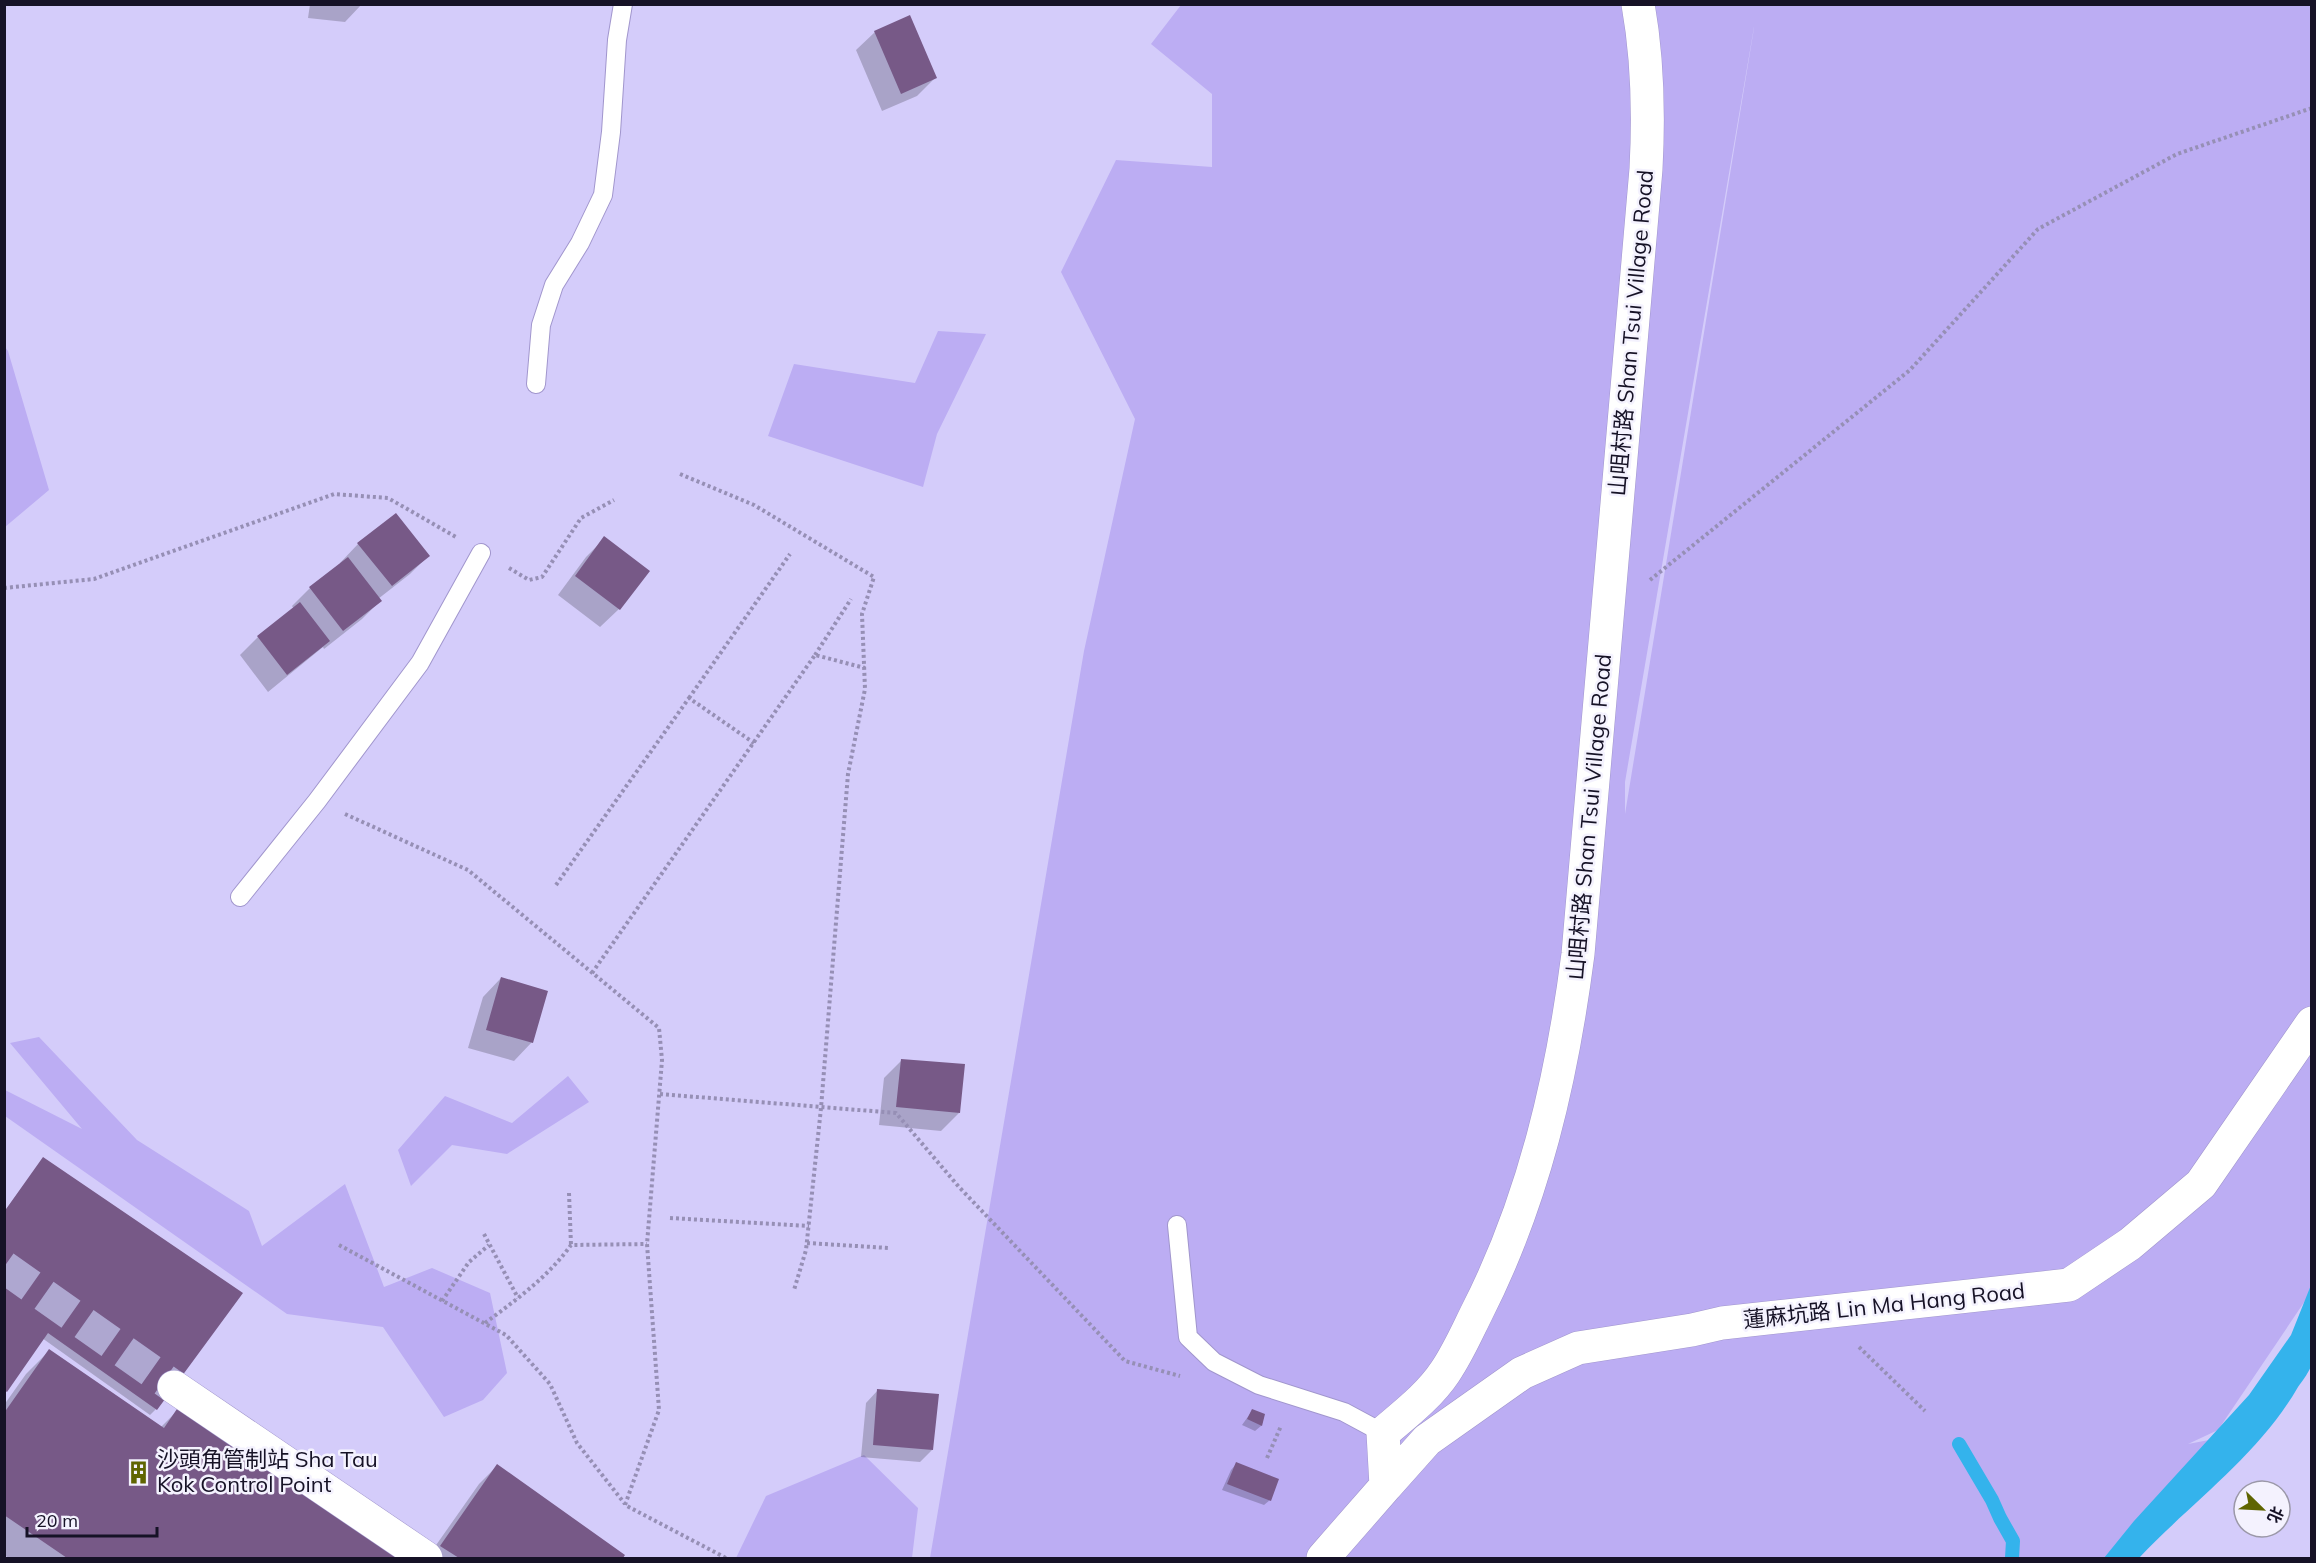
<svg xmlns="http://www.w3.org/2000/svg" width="2316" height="1563" font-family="Mulish,'Noto Sans SC',sans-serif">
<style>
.green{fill:#bcadf3;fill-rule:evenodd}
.water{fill:#34b3ec}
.shadow{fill:#0003}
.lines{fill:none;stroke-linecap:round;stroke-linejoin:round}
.stream{stroke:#34b3ec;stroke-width:14}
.building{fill:#775987}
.secondary-tunnel{stroke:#aea7d0;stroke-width:33;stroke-dasharray:33 16;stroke-linecap:butt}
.lane-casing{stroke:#a196cd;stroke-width:20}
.street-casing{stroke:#a196cd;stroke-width:34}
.secondary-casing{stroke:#a196cd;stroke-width:34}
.path{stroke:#968fb5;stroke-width:4;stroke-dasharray:3 3;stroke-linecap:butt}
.lane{stroke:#fff;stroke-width:18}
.street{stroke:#fff;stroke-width:33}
.secondary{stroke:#fff;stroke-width:33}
.labels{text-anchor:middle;stroke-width:5;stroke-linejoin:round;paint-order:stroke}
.street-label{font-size:22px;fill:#161226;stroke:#f4f2fe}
.poi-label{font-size:22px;fill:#161226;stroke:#f4f2fe;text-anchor:start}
</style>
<rect width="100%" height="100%" fill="#d4ccfa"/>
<path class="green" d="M1181,5h1130v1287l-93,138 -30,14 21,-4 -89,118h-1190l154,-907 51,-232 -74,-147 55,-112 96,7v-73l-61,-50zM1754,27v1l-129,786v-32z
M938,331l48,3 -49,100 -14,53 -155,-51 26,-72 121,19z
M5,347l3,4 41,139 -44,37z
M39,1037l98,103 112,71 13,35 83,-62 39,103 48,-19 58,25 17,80 -24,27 -39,17 -61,-90 -96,-13 -282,-198v-26l77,39 -72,-86z
M568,1076l21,26 -82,52 -55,-9 -41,41 -13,-36 47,-54 67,27z
M864,1455l54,53 -6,50h-176l30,-62z"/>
<path class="water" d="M2311,1285c1,23 4,58 1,78 -2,8 -9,17 -14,24 -39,68 -106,115 -159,171h-35l30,-37 115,-126 42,-60z"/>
<path class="shadow" d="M310,4h52l-17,18 -37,-4z
M875,32l60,46 -18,18 -35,15 -26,-61z
M396,515l32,41 -18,18 -32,25 2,2 -18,18 -38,30 -1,-2 -55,45 -28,-37 18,-18 36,-28 -2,-3 18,-18 31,-24 -1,-1 18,-19z
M605,538l14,71 -19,18 -42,-32 28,-38z
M501,978l31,64 -18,19 -46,-13 15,-51z
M902,1060l57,53 -18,18 -62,-6 5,-47z
M43,1159l113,250 -6,6 -108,-77 -38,54v-180z
M49,1351l111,77 20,-20 215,150h-386l-5,-3v-150l22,-31z
M878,1390l54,60 -12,12 -59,-5 5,-54z
M1252,1411l11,4 -2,11 -6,5 -13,-6z
M1236,1464l34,36 -6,5 -42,-15 9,-20z
M497,1466l126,89 -2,3h-194l52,-74z"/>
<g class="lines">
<path class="stream" d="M1959,1444l33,56 8,18 13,23 -1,17"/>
</g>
<path class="building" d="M910,15l27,63 -36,16 -27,-63z
M396,513l34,43 -38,30 -35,-43z
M604,536l46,35 -30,39 -45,-34z
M348,557l34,44 -39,30 -34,-44z
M300,602l30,39 -43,34 -30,-39z
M501,977l47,14 -15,52 -47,-13z
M901,1059l64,5 -5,49 -64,-6z
M43,1157l200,136 -86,117 -109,-77 -41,59 -3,-2v-178z
M49,1349l115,79 15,-22 218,152h-330l-63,-43v-102z
M877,1389l62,5 -6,56 -60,-5z
M1252,1409l13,5 -3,12 -15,-7z
M1236,1462l43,17 -8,22 -44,-17z
M497,1464l128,91 -2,3h-164l-19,-12z"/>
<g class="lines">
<path class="secondary-tunnel" d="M4,1267l170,120"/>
<defs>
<path id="lane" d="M536,384l5,-59 13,-40 26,-42 23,-48 8,-63 6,-92 6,-36
M240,897l77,-96 103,-138 61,-110
M1177,1225l11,112 26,25 45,23 85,27 39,21"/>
<path id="street" d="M1386,1486l41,-46 95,-67 56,-25 114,-18 30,-7 347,-38 61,-41 71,-60 111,-161
M1323,1558l63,-72 -3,-53c22,-19 46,-37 62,-61 13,-19 22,-40 32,-60 57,-112 85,-234 101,-358l68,-785c3,-56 2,-109 -8,-165"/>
<path id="secondary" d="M174,1387l252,171"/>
</defs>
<use href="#lane" class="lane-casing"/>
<use href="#street" class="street-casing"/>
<use href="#secondary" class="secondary-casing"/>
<path class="path" d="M680,474l74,31 120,72 -12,37 3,75 -17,85 -27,334 -15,142 -12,40
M509,568l20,12 13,-3 39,-59 33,-18
M1650,580l260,-210 128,-141 139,-75 135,-46
M4,588l90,-9 240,-85 54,4 68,39
M815,655l36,-56
M689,698l101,-144
M345,814l123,56 191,158 3,32 -15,184 12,166 -34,95 101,53
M556,885l133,-187 65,45
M592,973l223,-318 50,13
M660,1094l236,19 63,74 166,174 55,15
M569,1193l2,52
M670,1218l139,8
M484,1234l34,64
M807,1243l82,5
M339,1245l167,90 44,49 27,59 48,61
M442,1301l27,-39 20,-17
M485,1323c31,-23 63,-46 86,-78l76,-1
M1859,1347l66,64
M1267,1458l14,-32"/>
<use href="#lane" class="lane"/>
<use href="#street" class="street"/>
<use href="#secondary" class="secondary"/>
</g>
<defs>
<symbol id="building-bare" viewBox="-9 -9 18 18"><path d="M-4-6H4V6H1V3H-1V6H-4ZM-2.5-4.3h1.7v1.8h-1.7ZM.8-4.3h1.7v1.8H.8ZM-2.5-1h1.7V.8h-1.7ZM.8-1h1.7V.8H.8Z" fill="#5f6501" stroke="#f4f2fe" stroke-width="2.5" paint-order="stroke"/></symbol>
</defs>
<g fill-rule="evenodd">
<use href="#building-bare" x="122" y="1456" width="33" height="33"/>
</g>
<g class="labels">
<g class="street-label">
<text transform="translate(1631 333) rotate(-85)" y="8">山咀村路 Shan Tsui Village Road</text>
<text transform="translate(1589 817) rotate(-85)" y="8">山咀村路 Shan Tsui Village Road</text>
<text transform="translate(1884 1305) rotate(-6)" y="8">蓮麻坑路 Lin Ma Hang Road</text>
</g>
<g class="poi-label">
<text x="157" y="1467">沙頭角管制站 Sha Tau<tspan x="157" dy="25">Kok Control Point</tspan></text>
</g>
</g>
<rect width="2316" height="1563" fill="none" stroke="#161226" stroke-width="12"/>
<g transform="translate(2262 1509) rotate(114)"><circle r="28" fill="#f4f2fe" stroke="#9b98a8" stroke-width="1.5"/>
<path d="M0-4.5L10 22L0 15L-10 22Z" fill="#5f6501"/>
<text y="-9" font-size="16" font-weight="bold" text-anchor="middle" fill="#161226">北</text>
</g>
<path d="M27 1527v9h130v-9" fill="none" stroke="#161226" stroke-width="3"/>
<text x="36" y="1527" font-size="18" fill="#161226" stroke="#f4f2fe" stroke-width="4.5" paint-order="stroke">20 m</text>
</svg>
